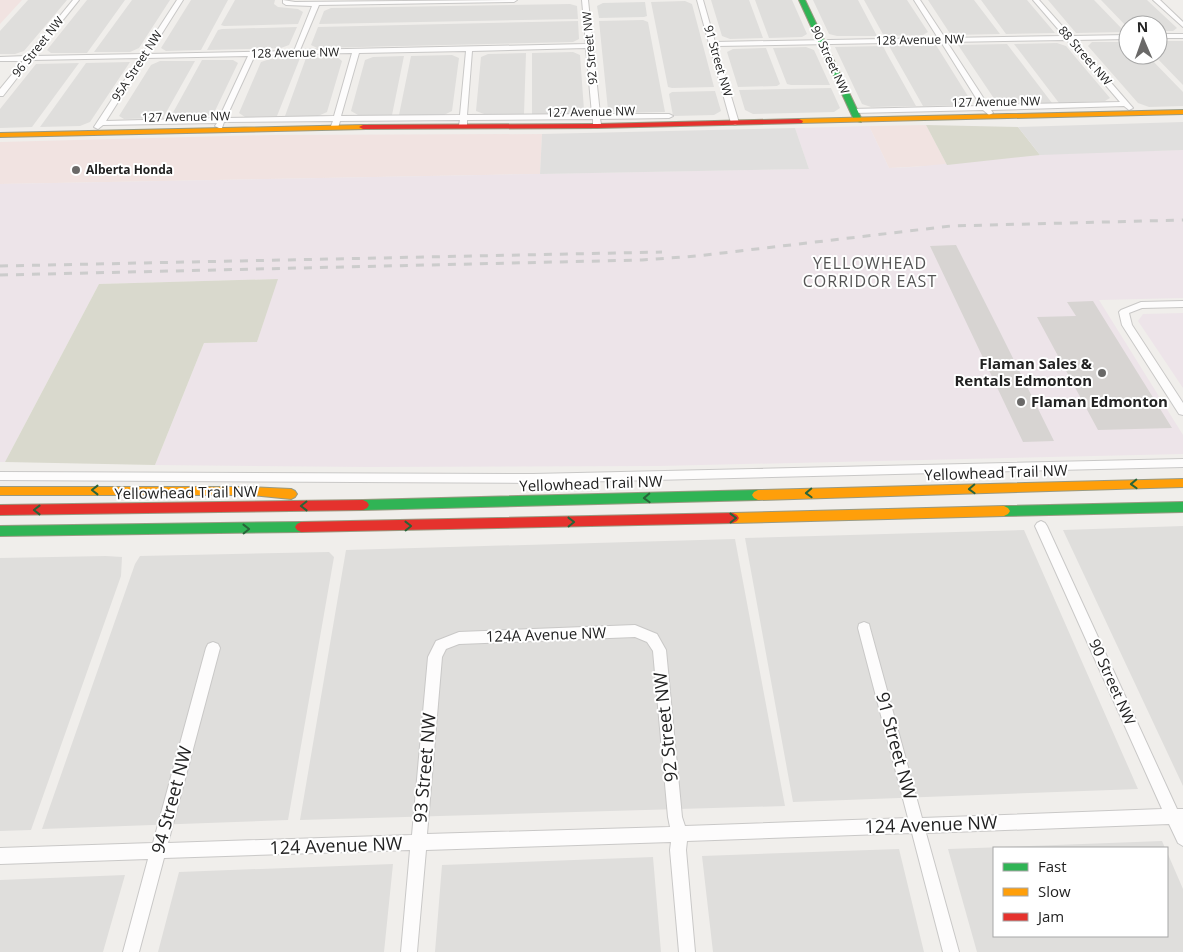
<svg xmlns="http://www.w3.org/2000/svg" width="1183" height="952" font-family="'Open Sans',sans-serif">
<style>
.residential{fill:#dfdedc}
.commercial{fill:#f1e3e1}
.industrial{fill:#ede4e9}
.religious{fill:#dededc}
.construction{fill:#d9d9cd}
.parking{fill:#e0dfde}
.building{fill:#d7d4d2}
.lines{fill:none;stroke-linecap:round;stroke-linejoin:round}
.street-casing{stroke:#c9c8c7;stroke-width:2}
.fast-casing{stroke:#999a82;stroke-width:2}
.slow-casing{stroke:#999a82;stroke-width:2}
.jam-casing{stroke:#999a82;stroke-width:2}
.street{fill:#fdfcfc;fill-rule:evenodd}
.fast{fill:#30b455;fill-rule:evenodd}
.slow{fill:#ff9f0a;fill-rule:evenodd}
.jam{fill:#e5322d;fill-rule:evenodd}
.rail{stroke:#ccc;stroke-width:3;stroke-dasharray:8 8;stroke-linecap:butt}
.oneway{stroke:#286439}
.poi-dot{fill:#6a6968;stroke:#fff;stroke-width:2}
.labels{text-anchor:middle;stroke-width:4;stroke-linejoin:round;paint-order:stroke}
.far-street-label{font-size:12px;fill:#222;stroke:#fff}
.far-poi-label{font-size:12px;font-weight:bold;fill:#222;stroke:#fff;text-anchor:start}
.poi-label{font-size:15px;font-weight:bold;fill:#222;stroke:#fff;text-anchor:end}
.street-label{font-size:15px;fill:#222;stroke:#fff}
.neighbourhood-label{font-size:16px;letter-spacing:1px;fill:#555;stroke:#fff}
.near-street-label{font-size:18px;fill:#222;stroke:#fff}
</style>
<rect width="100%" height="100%" fill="#f0eeeb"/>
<path class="residential" d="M28,0h39l-43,51 -9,3h-15v-23z
M87,0h38l-38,53h-36l-4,-3z
M132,0h38l-31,48 -9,4h-36z
M191,0h37l-27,50 -35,1 -5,-3z
M235,0h40l-1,4 4,3 20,2 5,3 -5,12 -74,2 -3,-1z
M711,0h38l14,38 -33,1 -8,-3z
M755,0h37l15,34 -5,3 -33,1z
M813,0h45l19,36h-40l-8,-2z
M864,0h43l21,32 -5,3 -39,1z
M928,0h46l26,34 -49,1z
M981,0h46l28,33 -49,1z
M1048,0h46l31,32 -49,1z
M1101,0h46l30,28 -4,3h-15v-6h-30v3z
M685,1l7,3 22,83 -42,1 -4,-1 -17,-85z
M570,4l7,2 1,13 -259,5 5,-13 7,-3z
M643,20l5,2 17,90 -49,1 -8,-3 -9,-89z
M578,21l1,18 -6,3 -256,6 -6,-3 7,-18z
M297,27l-8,18 -8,3 -74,2 11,-20 4,-1z
M1158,41h25v44l-29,-30h4z
M1092,42h36v13h19l36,37v14l-34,1 -11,-4 -50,-57z
M1057,43l9,3 44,52 -5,3 -46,2 -45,-59z
M1007,44l45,59 -47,1 -10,-4 -37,-55z
M936,45l35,56 -4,4 -44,1 -34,-60z
M883,46l4,8 29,52 -45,1 -9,-3 -27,-57z
M806,47l8,3 16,35h-39l-4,-1 -14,-36z
M766,48l14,36 -3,2 -39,1 -11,-35 6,-3z
M573,52l7,3 4,55 -7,4h-45v-61z
M526,53l-2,61h-40l-8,-3 5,-54 7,-3z
M452,55l7,3 -7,53 -8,4h-45l12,-59z
M404,56l-12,59h-34l-7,-4 14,-51 8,-3z
M337,57l5,4 -15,51 -9,4h-33l21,-58z
M300,58l-23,58 -32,1 -6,-4 22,-51 9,-3z
M202,60h31l5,3 -24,50 -9,4 -35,1z
M160,61h35l-32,57 -39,1 -5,-3 32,-51z
M130,62l-40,60 -10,4 -40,1 46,-64z
M79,63l-47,64 -32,1v-19l36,-45z
M831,88l9,20 -6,4 -81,2 -8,-4 -6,-20z
M715,91l6,20 -7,4 -41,1 -4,-22 3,-2z
M1183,526v260l-120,-256z
M1024,530l114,259 -345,13 -48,-264z
M735,539l50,267 -485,14 46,-270z
M329,552l5,5 -46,263 -246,9 93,-265 5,-8z
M106,556l16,1 -1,19 -90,254 -31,1v-273z
M1162,841l3,7h-171v88h173v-84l16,37v63h-206l-29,-103z
M899,849l25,103h-211l-11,-96z
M653,857l8,95h-226l7,-87z
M393,864l-9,88h-226l21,-80z
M125,875l-22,77h-103v-72z"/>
<path class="commercial" d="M0,0h22l-22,24z
M926,125l21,40 -58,3 -20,-42z
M542,134l-2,40 -540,10v-42l270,-7z"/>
<path class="industrial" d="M869,126l20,42 25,-1 140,-14 129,-3v148l-84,2 84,135v19l-524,12 -291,1 -213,-2 49,-122 53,-1 20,-63 -178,5 -94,178h-5v-278l809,-15 -14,-41z
M1183,313v75l-45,-67 5,-7z"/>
<path class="religious" d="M645,2l2,14 -3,1 -45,1 -2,-12 6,-3z"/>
<path class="construction" d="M926,125l92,2 22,28 -93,10z
M278,279l-21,63 -53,1 -49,122 -150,-3 94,-178z"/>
<path class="parking" d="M1183,122v28l-143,5 -22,-28z
M795,128l14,41 -269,5 2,-40z"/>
<path class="building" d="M956,245l42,83 56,113 -31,1 -93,-196z
M1093,301l79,127 -74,2 -61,-113 39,-1 -9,-14z"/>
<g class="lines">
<defs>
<path id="street" d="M73,0h6l-45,56 108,-2 35,-54h6l-34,54 145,-3 18,-45 -26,-1 -3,-2v-3l12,2 222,-2 -3,2 -195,3 -19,45 286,-6 -4,-44h6l12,114h69l4,2 -4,2 -69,1 1,5 -4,2 -4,-2v-5l-126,1v5l-4,2 -4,-2 1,-5 -120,1 -2,7h-3l-4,-2 2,-5 -109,1 -2,6h-3l-4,-2 2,-3 -114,2 -5,4 -4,-2 45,-69 -108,2 -28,36h-3v-7l23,-28h-23v-4l27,-1zM586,48l6,66 -125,1 5,-64zM466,51l-6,64 -119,1 18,-63zM352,53l-18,63 -108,2 29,-63zM248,56l-29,62 -113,3 40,-63z
M697,0h6l12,42 223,-4 -24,-38h6l25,38 119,-2 -31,-36h6l32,36 57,-1v4l-54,1 59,68 -4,2 -5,-4 -133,4 2,3 -4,2 -6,-5 -129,3 -4,-2 1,-2 130,-3 -40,-64 -225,4 23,77 -4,2 -4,-2zM1067,40l53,62 -132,3 -41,-63z
M1153,0h7l23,22v5z
M1158,34h25v4h-25z
M1183,301v6l-41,1 -13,5 3,12 51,78v12l-4,-1 -57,-89 -3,-13 2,-2 20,-8z
M1183,459v8l-650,16 -533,-3v-8l533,2z
M1041,521l4,2 2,3 130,283h6v37l-5,-3 -9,-19 -243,9 33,119h-16l-31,-119 -225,8 -1,9 9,102h-16l-9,-102 1,-8 -245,8 -9,102h-16l9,-102 -246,8 -25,94h-16l25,-93 -148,5v-16l153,-5 53,-195 2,-4 5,-2 5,2 2,4 -52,195 244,-8 16,-178 8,-16 23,-9 176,-7 22,9 9,16 16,167 3,9 223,-8 -50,-190 1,-4 5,-2 5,2 1,4 52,190 240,-9 -127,-283 2,-3zM635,637l12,5 6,9 15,166 2,10 -243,7 15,-177 4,-8 13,-5z"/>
<path id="fast" d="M799,0h6l57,120 -1,2 -7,-2z
M758,490l4,2 2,3 -2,3 -4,2 -395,10 -4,-2 -2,-3 2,-3 4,-2z
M1183,502v10l-179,4 -4,-2 -2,-3 2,-3 4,-2z
M301,522l4,2 2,3 -2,3 -4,2 -301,4v-10z"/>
<path id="slow" d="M1183,110v4l-384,9 -4,-2 4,-2z
M363,125h3v4l-366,8v-4z
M1183,479v8l-425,13 -4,-2 -2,-3 2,-3 4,-2z
M0,487h251l40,2 4,2 2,3 -2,3 -4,2 -40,-4h-251z
M1004,506l4,2 2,3 -2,3 -4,2 -271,7 -4,-2 -2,-3 2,-3 4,-2z"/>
<path id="jam" d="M799,119l4,2 -1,2 -205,5 -234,1 -4,-2 4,-2 234,-1z
M363,500l4,2 2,3 -2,3 -4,2 -363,5v-10z
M733,513l4,2 2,3 -2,3 -4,2 -432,9 -4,-2 -2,-3 2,-3 4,-2z"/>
</defs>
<use href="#street" class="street-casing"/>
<use href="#fast" class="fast-casing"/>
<use href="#slow" class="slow-casing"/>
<use href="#jam" class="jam-casing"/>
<use href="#street" class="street"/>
<use href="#fast" class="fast"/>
<use href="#slow" class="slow"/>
<use href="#jam" class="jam"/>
<path class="rail" d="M0,266l662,-14
M0,275l642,-15 55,-4 254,-30 232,-6"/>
</g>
<defs><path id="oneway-chevron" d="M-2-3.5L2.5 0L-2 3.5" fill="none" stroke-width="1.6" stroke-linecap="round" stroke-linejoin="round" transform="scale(1.25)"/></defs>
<g class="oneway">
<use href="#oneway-chevron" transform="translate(1134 484) rotate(178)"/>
<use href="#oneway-chevron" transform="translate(972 489) rotate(178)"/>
<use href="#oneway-chevron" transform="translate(95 490) rotate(-180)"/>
<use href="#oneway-chevron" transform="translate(809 493) rotate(178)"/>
<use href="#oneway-chevron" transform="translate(647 498) rotate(178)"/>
<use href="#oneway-chevron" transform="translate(304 506) rotate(179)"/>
<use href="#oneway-chevron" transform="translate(37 510) rotate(180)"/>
<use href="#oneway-chevron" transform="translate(733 518) rotate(-1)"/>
<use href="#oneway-chevron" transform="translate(571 522) rotate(-1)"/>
<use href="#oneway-chevron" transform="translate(408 526) rotate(-1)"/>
<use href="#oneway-chevron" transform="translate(246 529) rotate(-1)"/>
</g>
<g class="poi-dot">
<circle cx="76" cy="170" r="5"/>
<circle cx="1102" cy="373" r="5"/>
<circle cx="1021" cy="402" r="5"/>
</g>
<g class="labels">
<g class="far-street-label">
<text transform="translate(920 40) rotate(-1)" y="4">128 Avenue NW</text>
<text transform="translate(38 47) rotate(-51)" y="4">96 Street NW</text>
<text transform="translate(590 48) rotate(-95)" y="4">92 Street NW</text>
<text transform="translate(295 53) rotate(-1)" y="4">128 Avenue NW</text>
<text transform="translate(1085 56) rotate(49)" y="4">88 Street NW</text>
<text transform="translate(830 60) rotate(65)" y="4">90 Street NW</text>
<text transform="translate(718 61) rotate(74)" y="4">91 Street NW</text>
<text transform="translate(137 66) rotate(-57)" y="4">95A Street NW</text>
<text transform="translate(996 102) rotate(-1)" y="4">127 Avenue NW</text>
<text transform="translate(591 112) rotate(-1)" y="4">127 Avenue NW</text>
<text transform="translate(186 117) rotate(-1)" y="4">127 Avenue NW</text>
</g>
<g class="far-poi-label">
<text x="86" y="174">Alberta Honda</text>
</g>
<g class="poi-label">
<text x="1092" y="369">Flaman Sales &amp;<tspan x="1092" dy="17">Rentals Edmonton</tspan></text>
<text x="1031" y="407" text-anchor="start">Flaman Edmonton</text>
</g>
<g class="street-label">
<text transform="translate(996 473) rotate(-2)" y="5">Yellowhead Trail NW</text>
<text transform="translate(591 484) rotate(-2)" y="5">Yellowhead Trail NW</text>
<text transform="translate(186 493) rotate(-1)" y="5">Yellowhead Trail NW</text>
<text transform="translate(546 635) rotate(-2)" y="5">124A Avenue NW</text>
<text transform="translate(1112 682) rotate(66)" y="5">90 Street NW</text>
</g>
<g class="neighbourhood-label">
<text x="870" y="269">YELLOWHEAD<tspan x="870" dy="18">CORRIDOR EAST</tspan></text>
</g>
<g class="near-street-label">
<text transform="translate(666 727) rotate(-96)" y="6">92 Street NW</text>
<text transform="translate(896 746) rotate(75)" y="6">91 Street NW</text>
<text transform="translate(425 768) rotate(-85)" y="6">93 Street NW</text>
<text transform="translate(172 800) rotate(-75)" y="6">94 Street NW</text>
<text transform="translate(931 825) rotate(-2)" y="6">124 Avenue NW</text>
<text transform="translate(336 846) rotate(-2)" y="6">124 Avenue NW</text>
</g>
</g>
<rect x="993" y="847" width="175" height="90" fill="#ffffff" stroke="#a7a7a7"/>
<rect x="1003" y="863" width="25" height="8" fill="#30b455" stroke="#a7a7a7"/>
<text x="1038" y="872" font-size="15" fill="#222222">Fast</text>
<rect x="1003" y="888" width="25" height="8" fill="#ff9f0a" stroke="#a7a7a7"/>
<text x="1038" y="897" font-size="15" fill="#222222">Slow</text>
<rect x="1003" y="913" width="25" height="8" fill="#e5322d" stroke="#a7a7a7"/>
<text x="1038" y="922" font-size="15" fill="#222222">Jam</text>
<g transform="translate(1143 40) rotate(358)"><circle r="24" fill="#ffffff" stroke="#a7a7a7"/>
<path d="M0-4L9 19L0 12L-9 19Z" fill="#6a6968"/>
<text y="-8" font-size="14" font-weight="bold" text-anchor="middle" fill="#222222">N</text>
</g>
</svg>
